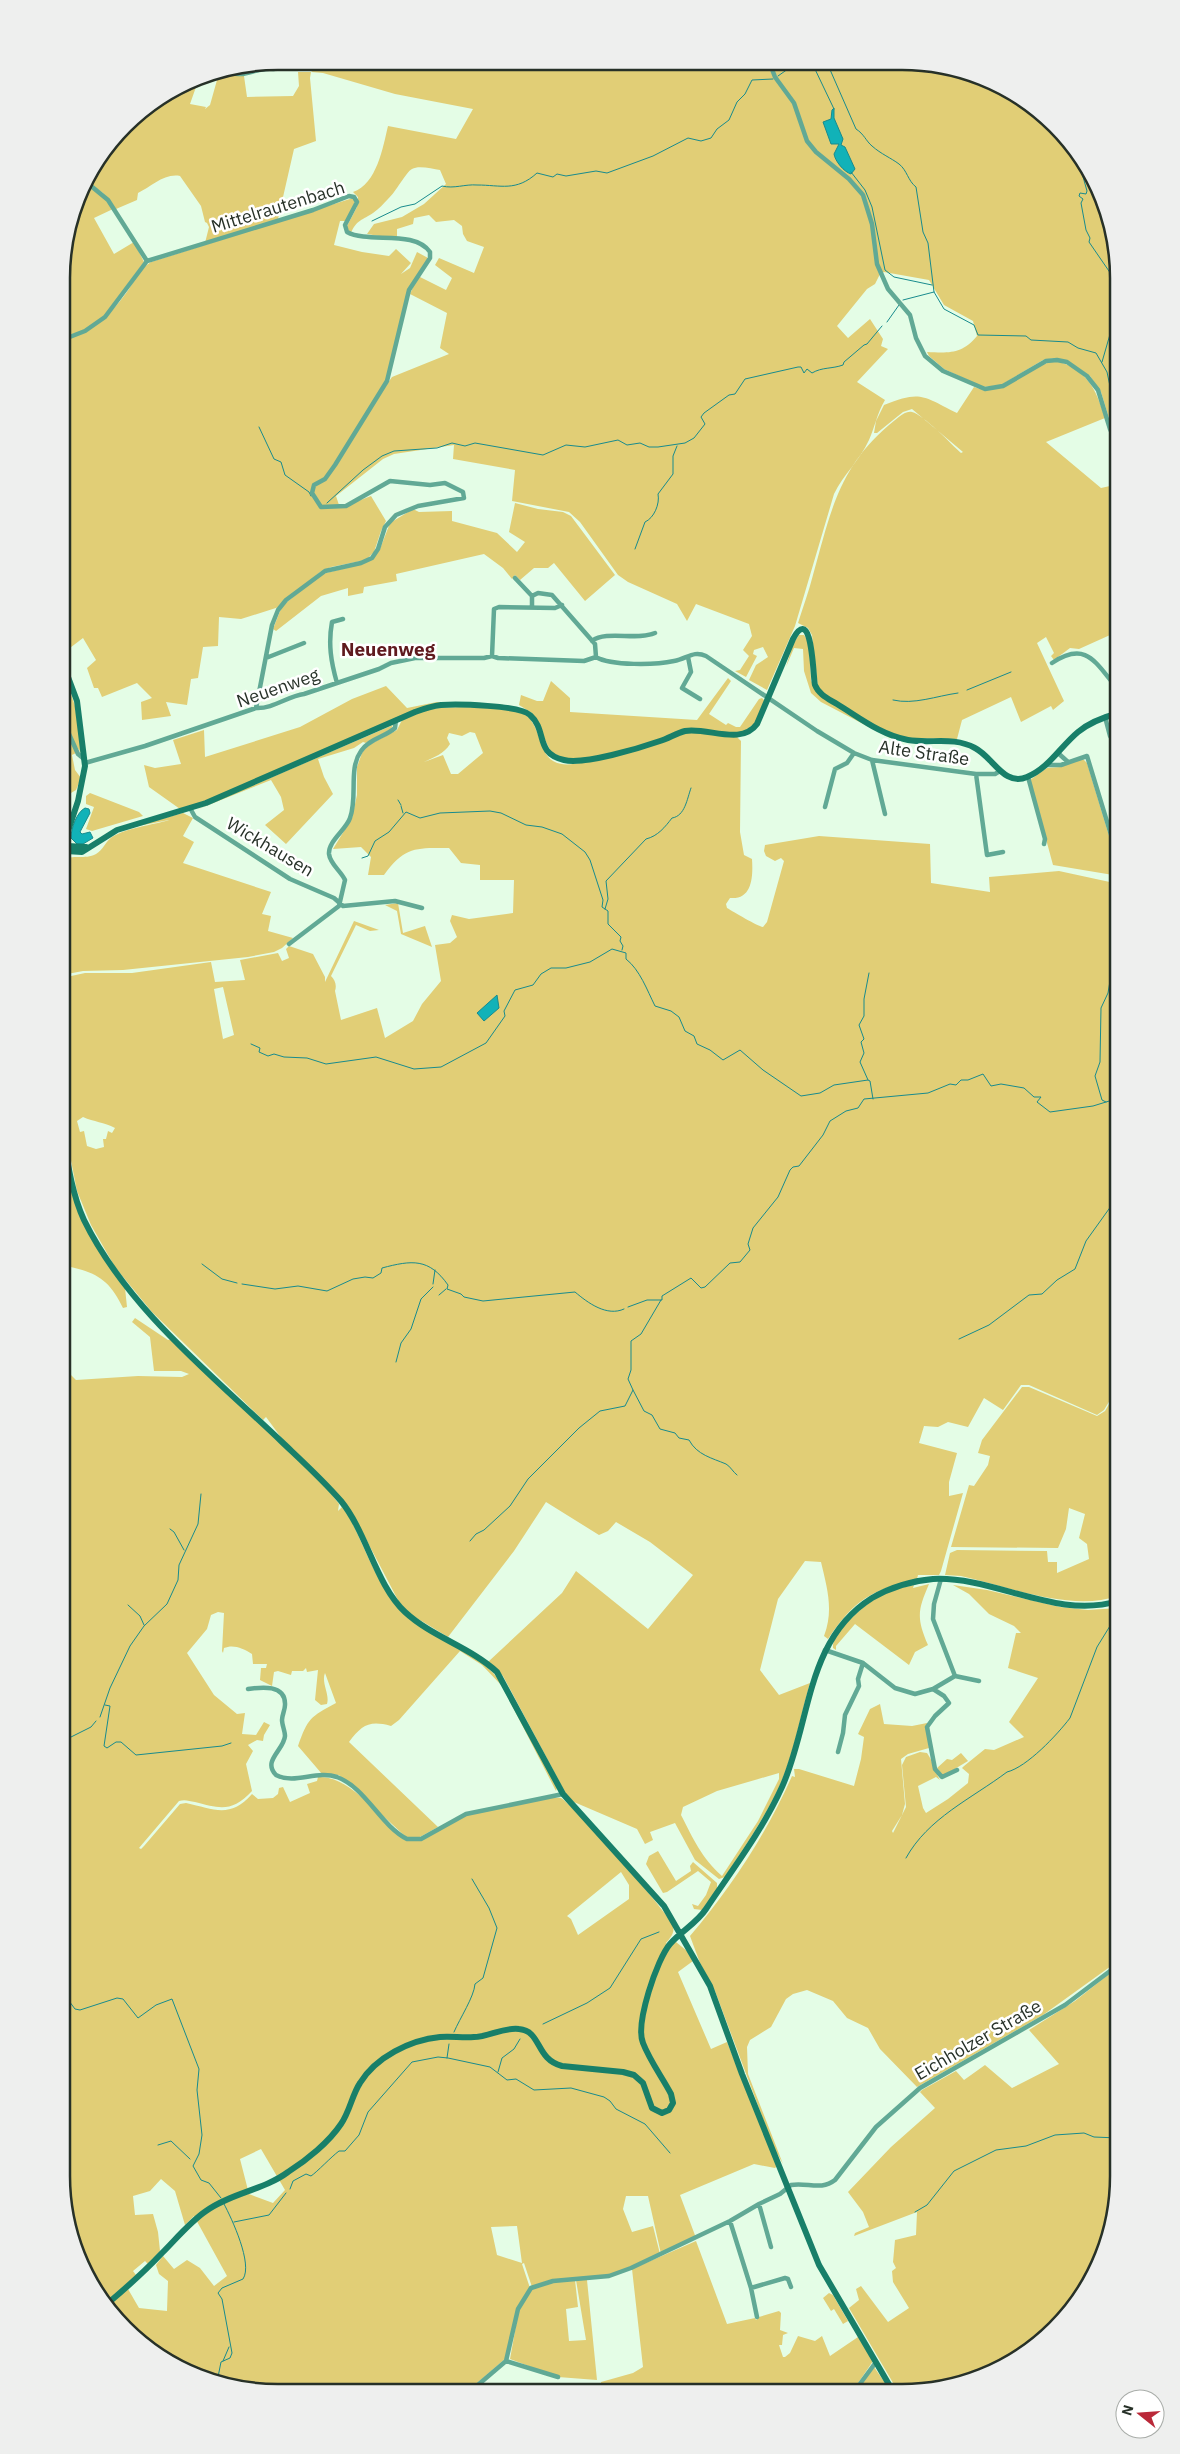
<svg xmlns="http://www.w3.org/2000/svg" width="1180" height="2454" font-family="'IBM Plex Sans',sans-serif">
<style>
.green{fill:#e1ce76;fill-rule:evenodd}
.water{fill:#11b2b8;stroke:#188b8d}
.lines{fill:none;stroke-linecap:round;stroke-linejoin:round}
.stream{stroke:#188b8d;stroke-width:1}
.street{stroke:#61a995;stroke-width:4.5}
.secondary{stroke:#187f69;stroke-width:6}
.labels{text-anchor:middle;stroke-width:5;stroke-linejoin:round;paint-order:stroke}
.street-label{font-size:18px;fill:#273128;stroke:#fff}
.neighbourhood-label{font-size:19px;font-weight:bold;fill:#5f191e;stroke:#fff}
.rim{fill:none;stroke:#273128;stroke-width:2.5}
</style>
<rect width="100%" height="100%" fill="#e4fde6"/>
<path class="green" d="M278,61l491,3 9,15 -7,-15 173,1 54,18 47,32 37,43 29,64 8,56v163l-11,-26 -7,-23 -11,-16 -22,-15 -13,-3 -12,2 -42,25 -18,2 -39,-18 -15,-13 -2,-4c23,1 35,2 50,-16l-4,-15 -29,-16 -15,-25 -45,-8 -4,2 -5,10 -8,5 -30,37 11,12 22,-19 13,20 -2,7 7,3 -31,33 28,18c-8,13 -10,27 -16,40 -9,20 -26,35 -35,54l-39,132 -28,64 -18,-10 7,-15 12,-8 -5,-10 -9,3 -1,4 4,2 -11,21 -11,-6 5,-1 9,-14 -6,-6 9,-14 -3,-12 -53,-20 -9,17 -10,-17 -49,-22 -10,-7 -38,-53 -11,-10 -57,-11 3,-31 -62,-11 1,-14 -60,9 -11,5 -47,37 4,12 31,-12 15,25 -5,10 -7,21 -8,8 -35,7 -11,5 -41,35 -38,12 -22,-2 -1,29 -15,1 -5,31 -7,1 -4,26 -21,-3 5,14 -29,4 -1,-18 11,-4 -15,-15 -35,14 -4,-9h-4l-7,-20 9,-8 -13,-22 -21,16v-313c30,-9 49,-26 67,-52 6,-10 12,-21 22,-27l202,-64 2,4 -9,19h-6l-6,24 28,7 27,4 7,-7 15,14 -10,11 9,-6 7,-16 11,6 -20,31 -20,87 -14,27 18,-26 57,-23 -9,-6 7,-35 -37,-19 8,-18 28,14 6,-12 -17,-13 4,-7 35,15 10,-26 -17,-6 -4,-7 -1,-8 -8,-6 -18,2 -7,-7 -15,3 -1,6 -16,5v10l-30,-5 7,-10 28,-7 22,-13 22,-20 -6,-14c-8,-1 -21,-5 -28,-1 -6,3 -16,23 -24,30 -5,5 -9,10 -15,14 -10,7 -17,7 -22,20l-2,-1 -2,-6 10,-19 1,-10 -5,-5c24,-8 30,-45 35,-66l68,13 17,-30 -78,-15 -72,-21 -12,-1 -1,6 6,63 -22,8 -16,70 -73,24 4,-16 -2,-4 -2,-1 -4,-16 -21,-30c-16,-3 -29,11 -42,17l-1,7 -21,9 -13,-16 -18,-13 50,-65 51,-32v3l10,1 -6,17 16,3 -1,2 5,-4 9,-32c9,-2 15,3 25,3l3,21 46,-1 6,-10 -1,-14h13l6,-4 -27,1 -1,-4 -25,-1z
M83,182l19,13 11,14 -19,9 20,36 20,-12 10,20 -40,54 -20,14 -22,8v-74z
M1056,361c31,8 40,28 49,57l-59,24 55,46 18,-4v147l-40,18 -9,-1 -16,12 -3,-4 3,-3 -8,-16 -9,6 27,58 -11,9 -2,-4 -30,16 -10,-25 -49,23 -5,19 -67,-1 -69,-36 -10,-9 -7,-22 -1,-22 -9,-1 -8,19 7,-23 6,-9h5l5,8 2,38 7,6 -6,-52 -4,-7 -10,-5c5,-16 11,-32 15,-48 17,-60 25,-107 76,-150 6,-4 15,-15 23,-13 12,3 39,32 49,41l2,-1 -51,-43 -9,3 -26,21h-3l2,-12 8,-16c37,-15 39,-9 73,8l17,-26c28,11 54,-22 82,-26z
M515,503l23,6 25,3 8,4 44,59 -30,26 -31,-38 -6,5h-14l-14,12 -5,-5 -3,4 -9,-11 -19,-14 -88,20 1,7 -33,6 -1,6 -15,3v-8l-27,8 -45,35 -3,-2 9,-23 40,-32 40,-10 18,-15 10,-26 23,-14 6,3 33,-1v10l45,12 20,19 8,-10 -16,-10z
M62,667l13,39 7,48 -6,-8v7l-4,2 3,15 6,8 -5,12 -10,6 -4,-2z
M728,678l3,3 -22,33 17,11 2,-2 8,4h4l19,-28 3,-1 4,4 -11,21 -18,14 4,4 -1,91 4,23 8,4c1,16 1,41 -22,39l-4,6 1,4c7,4 30,18 36,19l4,-5 17,-61 -3,-3 -6,3 -9,-5 -2,-5 1,-6 54,-9 111,8 1,39 59,9 -1,-15 70,-6 60,13 -1,503 -14,23 -7,5 -68,-30h-8l-18,25 -19,-12 -16,29 -20,-5 -10,5 -14,-1 -5,17 38,10 -8,29v14l14,-3 -22,78 -2,4h-21l-1,4c-46,11 -63,21 -89,60l-4,-3c10,-26 3,-48 -3,-74l-16,-1 -27,38 -18,71 19,25 31,-12c-10,34 -16,71 -31,104 -15,32 -35,61 -54,90l-6,2 -24,-19 -20,-37 -25,9 3,8 -8,4 -8,-15 -63,-27 -8,-8 -63,-118 -15,-14 74,-69 14,-22 72,58 45,-54 -43,-33 -34,-20 -8,9 -9,4 -53,-33 -32,49 -66,86 -38,-23 -11,-12 -43,-82 -76,-84 -14,-19 -3,3 -111,-108 -37,-45 -24,-42 -14,-34 -15,-76v-137l23,-5h47l79,-11 4,20 30,-2 -5,-20 38,-7 4,8 7,-3 -3,-9 3,-3 24,8 12,23v5l29,-61 25,9 -9,1 -14,-6 -25,51c4,4 6,9 4,15l6,29 36,-12 8,30 28,-17 9,-17 19,-23 -6,-36 15,-2 7,-6 -7,-16 2,-6 17,4 44,-6 1,-33h-34v-15l-19,-2 -12,-15c-33,0 -44,-2 -65,27h-16l3,-18 -10,-10 -28,2 19,-31 5,-23v-28l5,-14 5,-7 30,-16 5,-10c8,-3 16,-7 24,-10 14,-4 89,-4 99,4 23,18 7,61 59,48l-23,-5 -10,-5 -19,-39 -13,-8 2,-10 16,6h6l8,-20 19,17v14l127,8zM470,732l5,1 8,20 -25,21h-7l-8,-19 -19,7c10,-5 20,-8 26,-18l-3,-6 2,-5 13,3zM223,987l11,48 -11,4 -9,-50zM83,1117c11,5 21,5 32,11l-3,5 -4,-2 -2,8h-3l1,8 -8,2 -9,-3 -3,-15 -4,1 -3,-11zM779,1773v6l-21,42 -36,55c-21,-19 -28,-36 -41,-61l2,-8 34,-16z
M386,686l21,22 30,-6 79,3 -75,-2 -233,97 -28,9 -31,-22 -5,-22 11,3 26,-4 -8,-24 31,-10 1,27 95,-30 52,-28z
M393,725l-2,4 -25,14 -3,-1 -9,6 -36,11 6,18 9,17 -47,50 -21,-19 19,-15 -3,-13 -10,-17 -75,30z
M1083,759l4,4 32,106v7l-66,-11 -23,-85 17,-12 13,-1z
M90,793l49,19 4,4 -51,15 -6,-2 8,-22 -8,-3v-8z
M183,813l10,5 -10,18 11,6 -11,21 88,29 -9,22 9,2 -3,15 25,7 -11,10 -8,4 -26,5 -125,13 -40,1 -21,4v-115c10,-6 23,0 34,-6 7,-4 10,-13 16,-17 14,-9 41,-12 57,-17l-36,7z
M398,903l5,30 22,-7 7,21 -31,-13 -4,-23 -12,-6z
M62,1139l15,67 48,82 2,19 -4,1c-14,-30 -29,-37 -62,-43z
M135,1318l33,22 4,-1 153,147 14,18 -1,7 4,-4 6,8c15,27 32,77 54,97 30,28 78,38 101,73l54,103 -1,3 -54,-105 -20,-21 -22,-14 -61,69 -8,6c-22,-6 -29,-1 -42,16l89,85 -20,11h-11l-68,-63 -17,-1 -24,-28c10,-28 12,-29 38,-43l-11,-30c-4,10 5,21 2,31l-6,1 -6,-5 3,-30 -11,2 -1,-4 -3,3h-11l-1,4 -13,-4 -4,1 -2,14 -12,-6 1,-12h5l1,-4h-14l-1,-10c-9,-6 -19,-10 -28,-6l-1,5 -1,-2 2,-38 -6,-1 -7,3 -4,14 -20,24 27,42 23,19 8,-1 -3,21 14,1 8,-13 6,3 -6,10 -1,6 -6,-1 -9,5 5,6 -7,13 6,27c-20,21 -31,18 -57,11 -6,-1 -10,-3 -16,-1l-40,47 2,1 3,-3 36,-42 6,-1c28,6 44,16 66,-9l6,5 15,-1 5,-4 1,-6 4,-1 7,15 20,-9 -3,-9 10,-3 1,-4c31,-2 65,42 86,62 20,8 38,-13 55,-21 13,-5 93,-23 102,-20 13,8 109,116 112,128 2,7 -3,12 -7,17l3,3 7,-4 11,9 6,10 -15,11 33,77 16,-7 50,124 -2,2 -21,-4 -74,31 16,43 -35,16 -13,-58h-22l-3,13 9,23 21,-6 7,28c-17,8 -34,17 -51,21 -27,6 -49,3 -77,12l-8,-24 -2,1 8,24 -13,21 -11,49 -37,32 -233,-1 -54,-19 -47,-31 -27,-32 20,-18 11,19 28,3 1,-30 -9,-7 -3,-9 7,-9 11,13 13,-9 13,8 14,18 13,-10 -33,-60 -9,9 -10,-34 -14,-12 -11,12 -17,5 2,19 18,-1 5,18 2,19 -12,13 -3,-3 -12,10 3,4 -31,28c-32,-40 -37,-78 -44,-127v-811l15,15 62,-4 44,1 7,-3 -8,-3h-27l-4,-34 -18,-15zM621,1872l8,13v14l-51,36 -7,-16 -4,-3zM261,2149l24,41 -12,13 -24,-9 -9,-35zM517,2226l5,37 -25,-8 -6,-28z
M1022,1387h7l68,29 8,-5 13,-22v207c-47,16 -109,-9 -157,-20l-16,-1 5,-22 7,-3 90,1 1,11h9v11l32,-14 -2,-15 -8,-6 6,-24 -16,-6 -3,21 -8,19 -107,-1 18,-62 5,1 14,-21 2,-9 -12,-3 4,-13z
M929,1584c-11,26 -13,33 -1,61l-13,7 -6,13 -54,-41 -19,22v4l-3,-2c-2,-15 31,-42 43,-50 11,-7 25,-10 38,-13l-1,3z
M953,1585l34,5 73,17 28,3 30,-2v353l-75,54 -126,72 -37,-38 -12,-21 -21,-10 -14,-17 -26,-11 -14,4 -7,5 -15,28 -21,13 -3,7 1,27 35,90 -9,-16 -59,-157 -15,-28 -10,-27c40,-47 77,-103 102,-160l3,1 -1,-8h5l55,17 7,-27 3,-22 -6,-3 12,-25 10,-5 4,20 28,2 15,-3 2,25 -21,6 -7,5 4,45 -3,11 -10,16 1,2 13,-26 -4,-42 4,-8 14,-5 7,1c6,8 8,19 13,27l-4,-3 -18,9 5,22 3,5 22,-14 20,-16 1,-9 -7,-6 2,-2 21,-17 9,1 30,-13 -15,-15 29,-44 -30,-10 8,-35h5l-7,-7 -25,-12 -20,-20z
M961,1753l7,8 -25,15 -6,-8 10,-9 5,1z
M658,1851l18,30 15,-10 -1,-5 3,-4 24,21v6l-15,21 -8,-1 -2,-5 6,2 8,-11 5,-13 -13,-11 -31,21 -4,1 -17,-29 3,-8z
M1118,1967v223l-16,69 -28,49 -52,48 -64,29 -59,8 -50,-85 10,-8 -3,-11 5,-3 27,36 21,-14 -16,-26 -1,-11 4,-3 -3,-6 2,-22 21,-5 1,-23 -63,24 1,-3 14,-6 -6,-15 -15,-20 43,-45 44,-39 -15,-16 2,-2 34,-19 8,9 21,-15 27,23 47,-24 -30,-34 46,-29z
M696,2241l31,83 28,-6 1,2 3,-3 20,-6 2,2 -1,17 8,3 -5,2 -1,10h-3l4,12h2l5,-4 8,-17 17,5 7,-5 8,20 28,-19 15,24 -21,31 -252,-1 1,-9 32,-9 10,-6 -11,-98z
M575,2280l3,27 -12,2 3,32 17,-1 -10,-60h11l10,100 -39,-3 -48,-18 9,-50 13,-20 21,-7z
M829,2293l4,2 15,26 -5,3 -9,-15 -3,2 -8,-13z
M874,2367l18,26 -36,-1z"/>
<path class="water" d="M834,108v10l9,21 -2,6 4,2 10,22 -4,5c-7,-2 -16,-13 -17,-20l5,-10h-8l-8,-22 8,-3 1,-9z
M85,808l4,1 1,4 -10,19 2,2 8,-2 3,6 -10,6h-6l-6,-6c0,-10 6,-26 14,-30z
M497,995l2,13 -15,13 -7,-8z"/>
<g class="lines">
<path class="stream" d="M813,65l21,44
M828,65l28,64c8,5 10,12 16,17 9,8 19,12 27,18 8,6 9,17 17,23l7,45 5,11 6,49 10,17 30,16 4,10 48,1 5,4 37,2 10,6 18,5 11,19 7,33 5,10
M778,76l17,-12
M1082,157l-2,9 7,25 -1,3 -6,-1 -1,3 4,3 -2,4 5,27 4,8 -1,4 22,32 8,25
M851,172l14,18 7,17 13,63 9,7 38,8
M372,221l29,-14 14,-3 27,-18c12,3 23,-2 35,-1 24,0 39,7 60,-12l16,4 4,-3 9,2 30,-5 11,2 46,-17 35,-18 13,3 10,-3 6,-9 12,-9 8,-18 8,-8 7,-14 21,-1
M903,300l31,-8
M1115,320l4,-7
M887,322l12,-17
M1102,362l11,-38
M259,427l15,32 7,3 4,13 24,17 2,4
M327,503l36,-33 19,-14 12,-5 43,-3 15,-5 13,3 10,-3 68,12 23,-10 19,2 33,-7 9,5 13,-2 9,4h9l27,-4 9,-5 11,-14 -4,-7 3,-4 25,-18 6,-1 10,-15 53,-12h3l3,6 3,-4 5,4c10,-6 20,-4 31,-8l1,-3 20,-17 3,-1 15,-18
M635,549l10,-27c9,-4 15,-18 13,-28l15,-20v-18l4,-10
M967,690l44,-18
M893,700c21,5 43,-4 65,-7
M398,800l3,5
M401,806l2,7
M362,858l6,-2 7,-15 14,-9 17,-20 14,6 20,-5 50,-2 11,2 25,12 16,2 20,7 23,18 5,8 13,40 -1,7 6,4v13l13,13 -1,4 3,5 -1,4
M605,909l3,-10 -2,-18 40,-42c12,-3 19,-12 26,-21 13,-2 15,-19 19,-30
M251,1044l9,4 -1,4 9,4 6,-2 10,3 23,1 19,6 50,-7 38,12 27,-2 45,-24 19,-27 -1,-5 11,-21 18,-5 8,-11 10,-6h15l24,-6 22,-13 14,4v6c14,11 21,31 29,47l16,5 8,6 6,14 9,5 3,8 13,6 13,10 17,-10 23,20 38,26 19,-3 14,-8 34,-5 2,1 3,18
M868,1080l-8,-18 4,-9 -3,-11 3,-3 -5,-14 5,-9v-17l5,-26
M1106,1102l-4,-2 -7,-24 5,-14 1,-54 7,-15 3,-18 5,-8 -4,-14
M202,1264l20,15 15,4
M242,1284l33,5 23,-3 29,5 26,-12 12,-2 8,1 8,-5 1,-5c30,-8 47,-10 66,17l-1,4 14,5 3,3 19,4 92,-9c13,11 32,25 49,17
M433,1284l2,-14
M439,1295l7,-6
M628,1307l19,-7h15v-4l29,-18 10,10 4,-1 25,-24 10,-1 10,-12 -2,-6 5,-16 25,-31 12,-27 3,-3 6,-1 24,-31 7,-14 16,-10 12,-3 6,-9 64,-6 22,-9 6,1 5,-5h7l15,-6 8,12 10,-2 23,4 10,9h7l-4,5 13,10 43,-6 26,-8
M959,1339l30,-14 40,-30 13,-1 15,-14 18,-11 11,-28 33,-46
M396,1362l5,-19 10,-14 10,-30 12,-12
M633,1390l11,21 8,4 8,14 15,4 4,5 10,2c8,15 23,18 37,24 4,2 7,8 11,11
M170,1529l4,3 10,18
M470,1541l6,-7 8,-4 26,-24 18,-27 51,-51 21,-17 25,-5 8,-16 -5,-11 3,-9v-29l10,-7 20,-34
M128,1605l12,11 4,9
M105,1705l5,1 -6,40 3,2 9,-6h5l15,13 86,-9 9,-3
M100,1717l10,-29 20,-42 14,-20 23,-22 11,-24 1,-15 19,-41 3,-30
M61,1742l30,-15 5,-6
M906,1858c22,-40 65,-59 101,-86 20,-5 50,-37 63,-54l27,-71 21,-34
M61,1999l8,2 6,8 5,1 37,-12 6,1 15,19 18,-13 16,-6 27,70 -2,21 5,45 -3,19 -6,12 8,14 8,3 12,15
M543,2024l44,-21 23,-15 31,-49 18,-7
M454,2032c6,-14 20,-35 21,-48l8,-6 14,-50 -8,-20 -17,-29
M447,2058l2,-14
M498,2072l4,-14 12,-9 6,-10
M158,2145l13,-4 19,18
M290,2189l3,-8 13,-7 5,2c6,-4 20,-19 28,-25h6l14,-16 9,-23 44,-50 26,-5 10,1 42,9 17,13 9,-1 18,11 37,-2 33,9 6,4 6,8 29,15 25,29
M915,2212l12,-7 27,-34 42,-21 30,-4 29,-11 29,-2 10,4 24,1
M234,2222l35,-7 17,-22
M223,2361l6,-14
M217,2382l4,-20 9,-4 2,-5 -10,-54 -4,-6 4,-5 21,-9c10,-15 -11,-60 -19,-75"/>
<path class="street" d="M770,64l5,13 19,26 13,38 9,11 33,27 14,16 9,29 5,40 11,25 22,26 6,23 9,18 18,15 42,18 18,-3 43,-25 11,-1 10,2 20,14 11,14 12,39 9,19
M228,71c16,9 28,-5 46,-2
M85,181l23,19 39,61
M62,340l23,-9 20,-14 42,-56 166,-51 36,-14 5,1 3,5 -12,23 2,7c22,12 67,-3 83,20v6l-21,32 -22,91 -52,84 -10,14 -11,6 -2,8 9,14 25,-1 44,-25 40,4 15,-2 18,9 1,6 -46,8 -22,9 -11,12 -7,22 -6,9 -11,5 -36,8 -39,29 -8,10 -6,15 -16,83
M515,578l17,18
M532,607v-11l6,-3 14,2 43,49 1,13
M592,641c15,-11 44,0 63,-8
M492,656l2,-47 5,-2 56,1 7,-3
M688,657l3,15 -9,16 18,11
M266,658l38,-15
M1052,663c36,-24 44,2 67,27
M337,683c-6,-21 -9,-39 -5,-61l11,-3
M1105,717l5,19 9,16
M62,731l7,3 9,20 6,5
M1058,753l10,9
M872,760l13,54
M85,763l60,-17 111,-38c17,1 32,-12 48,-14l75,-25 12,-6 24,-5h69l8,-2 6,2 86,3 12,-4c15,9 60,8 78,4 13,-2 19,-11 32,-5l111,75 37,22 18,7 104,14h19l5,-3
M1046,765h15l26,-9 32,105
M62,770v-10
M976,774l11,81 16,-3
M1028,777l17,62 -1,5
M825,807l10,-38 12,-6 7,-10
M190,808l5,9 95,62 44,19 9,8 52,-5 27,7
M289,944l50,-38 6,-26c-4,-9 -15,-16 -16,-26 -1,-13 17,-24 21,-36 8,-21 -2,-49 11,-67 8,-12 24,-14 34,-23l1,-8
M825,1650l38,13 32,25 20,6 18,-5 22,-13 -22,-57 1,-15 7,-25
M955,1676l24,5
M248,1689c13,-2 38,-5 37,16 0,5 -3,10 -3,15 0,5 3,11 3,16 -1,14 -23,25 -9,39 19,10 40,-5 61,2 29,11 43,48 70,62h14l45,-25 97,-20
M933,1689l11,7 5,7 -14,13 -8,11 8,42 7,8 15,-7
M838,1752l5,-19 2,-18 14,-29 -1,-7 5,-16
M759,2204l12,43
M730,2221l21,67 6,29
M751,2288l34,-10 3,1 3,8
M506,2361l52,16
M472,2390l34,-29 12,-52 13,-21 22,-7 56,-5 22,-8 99,-47 29,-17 21,-10 11,-9c16,-3 30,6 44,-5l41,-53 44,-39 145,-83 53,-40
M854,2392l22,-30"/>
<path class="secondary" d="M62,661l15,40 8,65 -7,35 -13,39
M67,846l19,1
M66,851l16,1 35,-22 89,-27 209,-91c8,-3 17,-6 26,-7 15,-1 79,0 89,10 18,16 4,38 34,45 20,5 76,-12 96,-19 9,-3 17,-8 25,-10 23,-4 56,15 72,-7l36,-85c20,-37 20,41 22,46 4,10 14,14 22,19 23,14 44,31 71,36 23,4 45,-4 67,8 18,9 29,39 52,29 22,-9 33,-30 51,-45 12,-10 26,-15 41,-19
M62,1128c5,30 9,64 22,92 43,88 128,155 198,222 20,19 41,38 59,59 26,32 35,84 64,111 27,25 65,35 92,60l66,122 101,112 46,80 32,88 77,191 75,128
M107,2304c19,-16 38,-33 55,-51 14,-14 28,-31 44,-42 25,-18 58,-21 82,-39 19,-12 41,-30 53,-48 9,-13 11,-29 19,-41 16,-26 50,-43 80,-46 11,-1 23,1 34,0 15,0 29,-10 45,-8 23,2 16,30 43,37l61,6 11,3 9,8 9,25 10,5 7,-3 4,-7 -2,-9c-9,-17 -21,-33 -28,-51 -8,-19 14,-84 27,-99 11,-13 26,-20 36,-35 26,-39 56,-78 76,-122 29,-64 23,-147 90,-189 19,-11 39,-17 61,-19 62,-3 123,41 185,22"/>
</g>
<g class="labels">
<g class="street-label">
<text transform="translate(278 207) rotate(-17)" y="6">Mittelrautenbach</text>
<text transform="translate(278 688) rotate(-19)" y="6">Neuenweg</text>
<text transform="translate(924 753) rotate(8)" y="6">Alte Straße</text>
<text transform="translate(270 847) rotate(31)" y="6">Wickhausen</text>
<text transform="translate(978 2040) rotate(-30)" y="6">Eichholzer Straße</text>
</g>
<g class="neighbourhood-label">
<text x="388" y="656">Neuenweg</text>
</g>
</g>
<path d="M0 0H1180V2454H0ZM278 70H902A208 208 0 0 1 1110 278V2176A208 208 0 0 1 902 2384H278A208 208 0 0 1 70 2176V278A208 208 0 0 1 278 70Z" fill="#eeefee" fill-rule="evenodd"/>
<path class="rim" d="M278 70H902A208 208 0 0 1 1110 278V2176A208 208 0 0 1 902 2384H278A208 208 0 0 1 70 2176V278A208 208 0 0 1 278 70Z"/>
<g transform="translate(1140 2414) rotate(287)"><circle r="24" fill="#ffffff" stroke="#a9ada9"/>
<path d="M0-4L9 19L0 12L-9 19Z" fill="#ba2939"/>
<text y="-8" font-size="14" font-weight="bold" text-anchor="middle" fill="#273128">N</text>
</g>
</svg>
